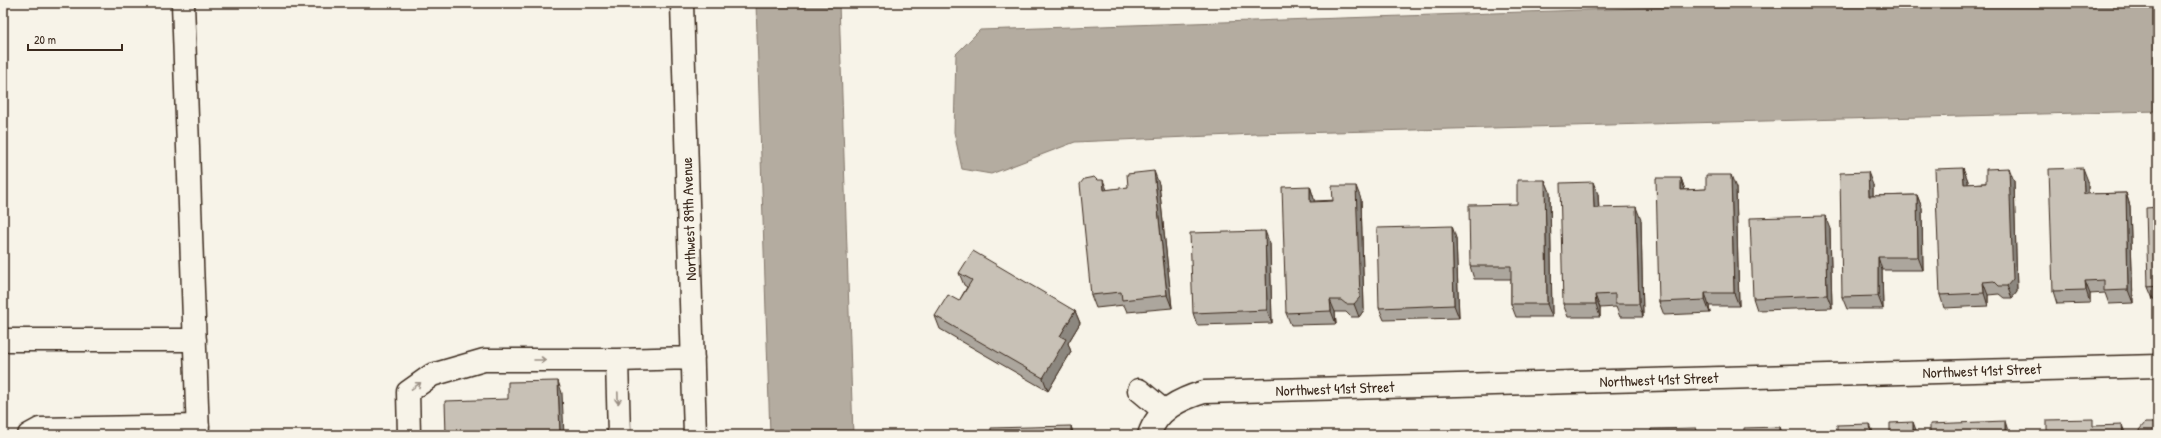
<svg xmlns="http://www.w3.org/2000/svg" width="2161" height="438" font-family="'Patrick Hand',sans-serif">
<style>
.water{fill:#b4aca0;stroke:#84786c}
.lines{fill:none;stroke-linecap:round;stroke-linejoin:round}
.minor-casing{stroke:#3b2a1e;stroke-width:25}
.minor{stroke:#f7f3e8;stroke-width:22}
.wall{fill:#aca69d;stroke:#3b2a1e}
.shaded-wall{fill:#8c877f;stroke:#3b2a1e}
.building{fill:#c8c1b6;stroke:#3b2a1e}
.oneway{stroke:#998e83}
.labels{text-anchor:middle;stroke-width:3;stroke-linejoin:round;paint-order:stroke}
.street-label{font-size:15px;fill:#3b2a1e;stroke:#f7f3e8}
</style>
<rect width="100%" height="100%" fill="#f7f3e8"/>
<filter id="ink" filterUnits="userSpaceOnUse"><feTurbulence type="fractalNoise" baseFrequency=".025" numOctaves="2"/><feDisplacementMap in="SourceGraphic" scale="8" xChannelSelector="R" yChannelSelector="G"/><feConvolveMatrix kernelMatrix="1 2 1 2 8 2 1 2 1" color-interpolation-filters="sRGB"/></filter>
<g filter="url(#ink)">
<path class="water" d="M756,3h83l14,432h-83z
M1796,3h362v108l-903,23 -180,8 -84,32 -29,-5 -8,-37 2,-78 24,-24z"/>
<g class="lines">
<defs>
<path id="minor" d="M183,3l15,432
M682,3l13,432
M3,340h192
M617,360l2,75
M1139,390l25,21
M29,435l11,-6 158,-3
M409,435l-1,-43 24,-17 52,-15h133l76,-2
M1149,435c8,-25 31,-36 55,-43l954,-26"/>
</defs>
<use href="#minor" class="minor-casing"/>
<use href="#minor" class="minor"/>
</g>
<path class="wall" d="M1963,168l5,13v3l46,-3 3,111 -5,6h-8l-5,-4 -11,1v11l-44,2 -4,-13z
M1681,178l4,12 51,-2 3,118h-30l1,7 -46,2 -5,-13z
M1545,180l5,12 2,125h-36l-5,-13v-25h-37l-4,-13 47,-62z
M2088,181v13l38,-1 4,13 3,97 -24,1 -4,-11 -15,1v9l-33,1 -4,-13z
M1159,184l13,124 -45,4 -3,-7 -28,3 -5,-13 16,-105z
M1873,185v11l44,-1 5,13 1,62h-41l1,39h-36l-5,-12z
M1310,186l4,13v2l47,-2 3,111 -5,7h-8l-5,-5h-11l1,12 -45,1 -5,-12z
M1598,194l1,14 42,12 2,97h-23l-4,-10 -16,1v9h-32l-5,-13z
M2158,207v92h-5l-5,-12z
M1830,229l2,79 -75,2 -4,-12z
M1456,238l3,80 -75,2 -5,-12z
M1270,244l2,79 -75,2 -4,-12z
M959,273l116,38 5,12 -12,20 3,9 -23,39 -108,-62 -5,-13 24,-15 8,-14 -3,-2z"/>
<path class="shaded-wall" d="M1963,168l5,13v16l-4,-13z
M2009,168l5,13 3,111 -5,6 -5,-12z
M2083,168l5,13v26l-4,-13z
M1154,171l5,13 13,124 -5,-13z
M1868,172l5,13v24l-4,-13z
M1731,175l5,13 3,118 -5,-13z
M1681,178l4,12h-4z
M1103,180l5,12 -4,-2z
M1545,180l5,12 2,125 -5,-13z
M1593,182l5,12 1,27 -5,-13z
M1310,186l4,13 1,15 -5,-12z
M1356,186l5,13 3,111 -5,7 -5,-13z
M2126,193l4,13 3,97 -5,-13z
M1917,195l5,13 1,62 -5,-13z
M1636,207l5,13 2,97 -4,-13z
M1825,216l5,13 2,79 -5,-13z
M1452,226l4,12 3,80 -5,-13z
M1265,231l5,13 2,79 -5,-13z
M1878,257l4,13 1,39 -5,-13z
M2085,281l5,13v9l-4,-13z
M1983,282l5,13v11l-4,-13z
M1705,293l4,13 1,7 -5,-13z
M1595,295l5,13v9l-4,-13z
M1330,300l5,12 1,12 -5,-13z
M1075,311l5,12 -12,20 3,9 -23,39 -5,-13 17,-42z
M558,381l4,12 2,42h-4z
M2005,421l4,13v1h-4z
M1913,422l5,13h-5z
M1870,424l4,11 -3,-2z
M2122,425l4,10h-3z
M1071,426l3,9h-3z
M1780,427l3,8h-3z
M1696,428l3,7h-3z"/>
<path class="building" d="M1963,168l1,16 22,-1v-14l23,-1 4,111 -6,7h-8l-5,-5 -11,1 1,11 -44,2 -5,-126z
M2083,168l1,26 42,-1 2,97 -24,1v-11l-19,1 1,9 -33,1 -4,-122z
M1154,171l13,124 -45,5 -1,-8 -30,3 -11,-111 4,-5 10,-2 3,3h6l1,10 24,-3 -1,-13z
M1868,172l1,24 48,-1 1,62h-40v39l-36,1 -2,-124z
M1706,175h25l3,118h-29v7l-46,2 -3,-124h25v12l25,-1z
M1517,180h28l2,124h-36v-38h-41l-1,-61 48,-1z
M1593,182l1,26 42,-1 3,97h-24v-10l-20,1 1,9h-33l-3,-121z
M1310,186v16l23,-1 -1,-15h24l4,111 -6,7h-8l-5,-4h-11l1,11 -45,2 -4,-126z
M2158,207v79l-10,1 -2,-79z
M1825,216l2,79 -74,3 -3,-80z
M1452,226l2,79 -75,3 -2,-80z
M1265,231l2,79 -74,3 -3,-80z
M973,251l102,60 -15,25 6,3 -23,39 -108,-62 13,-21 11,6 13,-21 -13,-7z
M558,381l2,54h-114l-1,-34 63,-2v-17z
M2093,419v7l29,-1 1,10h-76v-15z
M2005,421v14h-75v-11z
M1913,422v13h-76v-10l33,-1 1,9h19v-10z
M2145,423h8l5,4v8h-18l-1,-5z
M1071,426v9h-80v-7z
M1780,427v8h-36v-7z
M1696,428v7h-45v-6z
M1632,431v4h-75v-1z
M1511,434v1h-47z
M1711,434h8l2,1h-10z"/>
<defs><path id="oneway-shaft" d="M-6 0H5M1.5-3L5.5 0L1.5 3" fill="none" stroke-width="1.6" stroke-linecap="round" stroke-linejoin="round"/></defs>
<g class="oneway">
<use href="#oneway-shaft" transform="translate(540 360)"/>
<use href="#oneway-shaft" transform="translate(416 386) rotate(-35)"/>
<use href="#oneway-shaft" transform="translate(618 398) rotate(88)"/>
</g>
</g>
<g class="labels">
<g class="street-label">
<text transform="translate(689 219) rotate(-92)" y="5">Northwest 89th Avenue</text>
<text transform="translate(1982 371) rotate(-2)" y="5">Northwest 41st Street</text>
<text transform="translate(1659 380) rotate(-2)" y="5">Northwest 41st Street</text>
<text transform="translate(1335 389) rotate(-2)" y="5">Northwest 41st Street</text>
</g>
</g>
<rect width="2161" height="438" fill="none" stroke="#f7f3e8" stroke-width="16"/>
<rect x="8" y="8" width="2145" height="422" fill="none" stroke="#3b2a1e" stroke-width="1.5" filter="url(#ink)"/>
<path d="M28 44v6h94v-6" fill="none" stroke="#3b2a1e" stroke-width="2"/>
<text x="34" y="44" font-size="12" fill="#3b2a1e" stroke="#f7f3e8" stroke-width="3" paint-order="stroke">20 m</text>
</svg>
